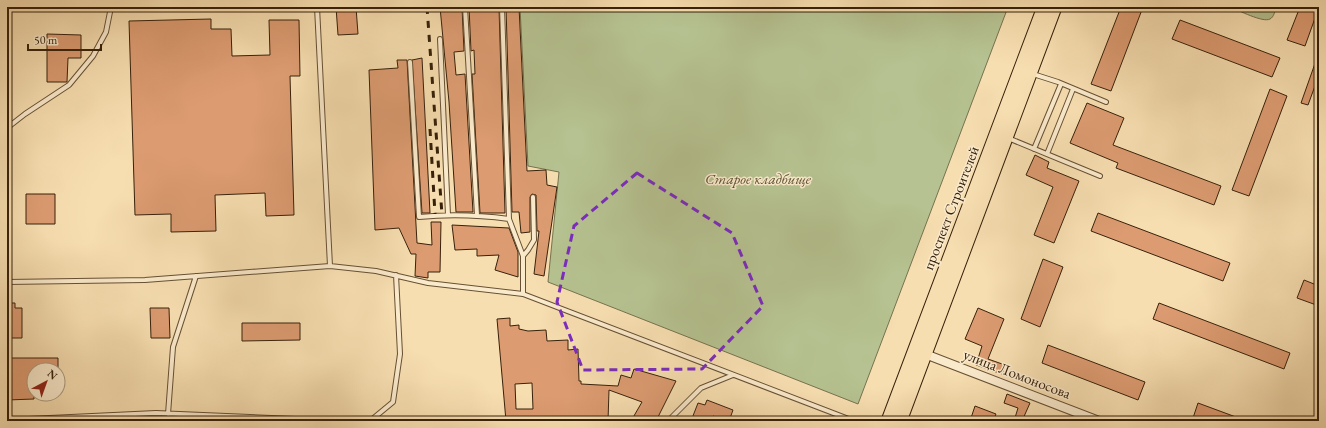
<svg xmlns="http://www.w3.org/2000/svg" width="1326" height="428" font-family="'EB Garamond',serif">
<style>
.green{fill:#b6c291;stroke:#76724e}
.building{fill:#dc9b71;stroke:#37210b;fill-rule:evenodd}
.lines{fill:none;stroke-linecap:round;stroke-linejoin:round}
.service-casing{stroke:#675034;stroke-width:6}
.minor-casing{stroke:#675034;stroke-width:10}
.primary-casing{stroke:#37210b;stroke-width:15}
.service{stroke:#faeacc;stroke-width:4}
.minor{stroke:#faeacc;stroke-width:8}
.primary{stroke:#f7deb0;stroke-width:13}
.rail{stroke:#37210b;stroke-width:3;stroke-dasharray:7 7;stroke-linecap:butt}
.marked{fill:none;stroke:#7b2cbf;stroke-width:3;stroke-dasharray:8 5;stroke-linejoin:round}
.labels{text-anchor:middle;stroke-width:3;stroke-linejoin:round;paint-order:stroke}
.park-label{font-size:15px;font-style:italic;fill:#5d5133;stroke:#faeacc}
.street-label{font-size:15px;fill:#37210b;stroke:#faeacc}
</style>
<rect width="100%" height="100%" fill="#f7deb0"/>
<filter id="stains"><feTurbulence type="fractalNoise" baseFrequency=".005" numOctaves="4"/><feColorMatrix values="0 0 0 0 .2 0 0 0 0 .09 0 0 0 0 .02 0 0 0 .5 -.17"/></filter>
<radialGradient id="worn" r=".72"><stop offset=".6" stop-color="#630" stop-opacity="0"/><stop offset="1" stop-color="#630" stop-opacity=".3"/></radialGradient>
<path class="green" d="M520,7h488l-150,397 -310,-122 11,-110 -31,-6z
M1230,7h46c-1,4 -2,10 -6,12 -7,4 -32,-9 -40,-12z"/>
<path class="building" d="M336,7h20l2,27 -20,1z
M440,7h22l2,44 -10,1 2,23 9,-1 8,138h-17l-7,-110z
M469,7h30l6,206h-25l-8,-139h3l-1,-24 -3,1z
M506,7h13l8,164 19,-1 1,15 10,2 -13,89 -10,-2 5,-43h-2l-1,-36 -4,-1 -2,3v35l-9,1 -2,-21h-7z
M1121,7h22l-32,84 -20,-7z
M1300,7h19l-14,39 -18,-6z
M211,19v10h20l1,27 38,-1 -1,-35h30l1,56h-10l4,139 -28,1 -1,-23 -50,2 1,36 -45,1v-18l-36,1 -6,-194z
M1180,20l100,38 -8,19 -100,-38z
M47,34l34,1v23h-13l-1,24h-20z
M1318,55h1v20l-11,30 -7,-2z
M422,58l8,155h-8l-10,-153z
M397,60h10l10,183 15,2 -1,-23h10l-1,50h-12v6l-13,-2 1,-22h-5l-12,-26 -24,2 -6,-160 29,-2z
M1270,89l17,7 -38,100 -17,-6z
M1087,103l37,15 -11,27 108,41 -7,19 -98,-37 2,-5 -48,-20z
M1035,155l14,7 -2,6 32,13 -25,62 -20,-8 19,-48 -27,-12z
M26,194h29v30h-29z
M1098,213l132,50 -7,18 -132,-50z
M452,225l57,3 9,24v25l-23,-7 4,-15 -22,1v-7l-22,1z
M1043,259l20,8 -23,60 -19,-8z
M1304,280l15,6v20l-22,-8z
M7,303h8v5h7v30h-15z
M1159,303l131,50 -6,16 -131,-50z
M150,308h19l1,30h-19z
M978,308l26,11 -16,40 17,6 -3,9 -26,-9 6,-19 -17,-7z
M510,318v8l9,-1v4l9,2 18,-1 1,11 21,-1v10l10,-1 1,32h2v3l37,2 3,-11 10,3 3,-9 42,12 -20,40h-25l11,-19 -33,-12 -1,31h-102l-9,-102zM532,383l1,26h-17l-1,-25z
M242,323h58v17l-58,1z
M1048,345l97,37 -7,18 -96,-37z
M7,358h51v12h-24v29l-27,1z
M1007,394l23,9 -8,18h-8l4,-13 -14,-5z
M707,400l26,10 -4,11 -16,-5 -2,5h-20l7,-18 7,2z
M1198,403l46,17v1h-52z
M975,406l21,8 -3,7h-23z"/>
<g class="lines">
<defs>
<path id="service" d="M317,7l13,259
M465,7l12,208
M502,7l7,212 14,37v38
M440,39l8,176
M410,62l9,155c31,-3 60,-2 90,2
M1033,74l25,8 48,20
M7,128l18,-14 44,-29 24,-29 13,-24 5,-25
M1008,138l92,38
M1034,149l27,-65
M1047,154l26,-65
M523,256l5,-6 6,-10 -1,-43
M7,282l138,-2 185,-14 46,5 52,12 95,11 331,127
M168,414l5,-67 23,-71
M7,420l149,-7 186,8
M370,421l23,-19 7,-48 -4,-79
M668,421l33,-33 32,-13"/>
<path id="minor" d="M925,354l174,67"/>
<path id="primary" d="M888,421l156,-414
M900,421l155,-414"/>
</defs>
<use href="#service" class="service-casing"/>
<use href="#minor" class="minor-casing"/>
<use href="#primary" class="primary-casing"/>
<use href="#service" class="service"/>
<use href="#minor" class="minor"/>
<use href="#primary" class="primary"/>
<path class="rail" d="M427,7l15,208
M430,129l5,85"/>
</g>
<path class="marked" d="M637,173l95,60 31,73 -61,63 -119,1 -26,-68 17,-76z"/>
<g class="labels">
<g class="park-label">
<text x="758" y="184">Старое кладбище</text>
</g>
<g class="street-label">
<text transform="translate(951 208) rotate(-69)" y="5">проспект Строителей</text>
<text transform="translate(1017 374) rotate(21)" y="5">улица Ломоносова</text>
</g>
</g>
<rect width="1326" height="428" fill="none" stroke="#f7deb0" stroke-width="24"/>
<rect x="8" y="8" width="1310" height="412" fill="none" stroke="#37210b" stroke-width="2"/>
<rect x="12" y="12" width="1302" height="404" fill="none" stroke="#37210b"/>
<g transform="translate(46 382) rotate(41)"><circle r="19" fill="#faeacc" stroke="#ac9a7f"/>
<path d="M0-3L7 15L0 10L-7 15Z" fill="#8f2418"/>
<text y="-6" font-size="11" font-weight="bold" text-anchor="middle" fill="#37210b">N</text>
</g>
<path d="M28 44v6h73v-6" fill="none" stroke="#37210b" stroke-width="2"/>
<text x="34" y="44" font-size="12" fill="#37210b" stroke="#faeacc" stroke-width="3" paint-order="stroke">50 m</text>
<rect width="100%" height="100%" filter="url(#stains)"/>
<rect width="100%" height="100%" fill="url(#worn)"/>
</svg>
